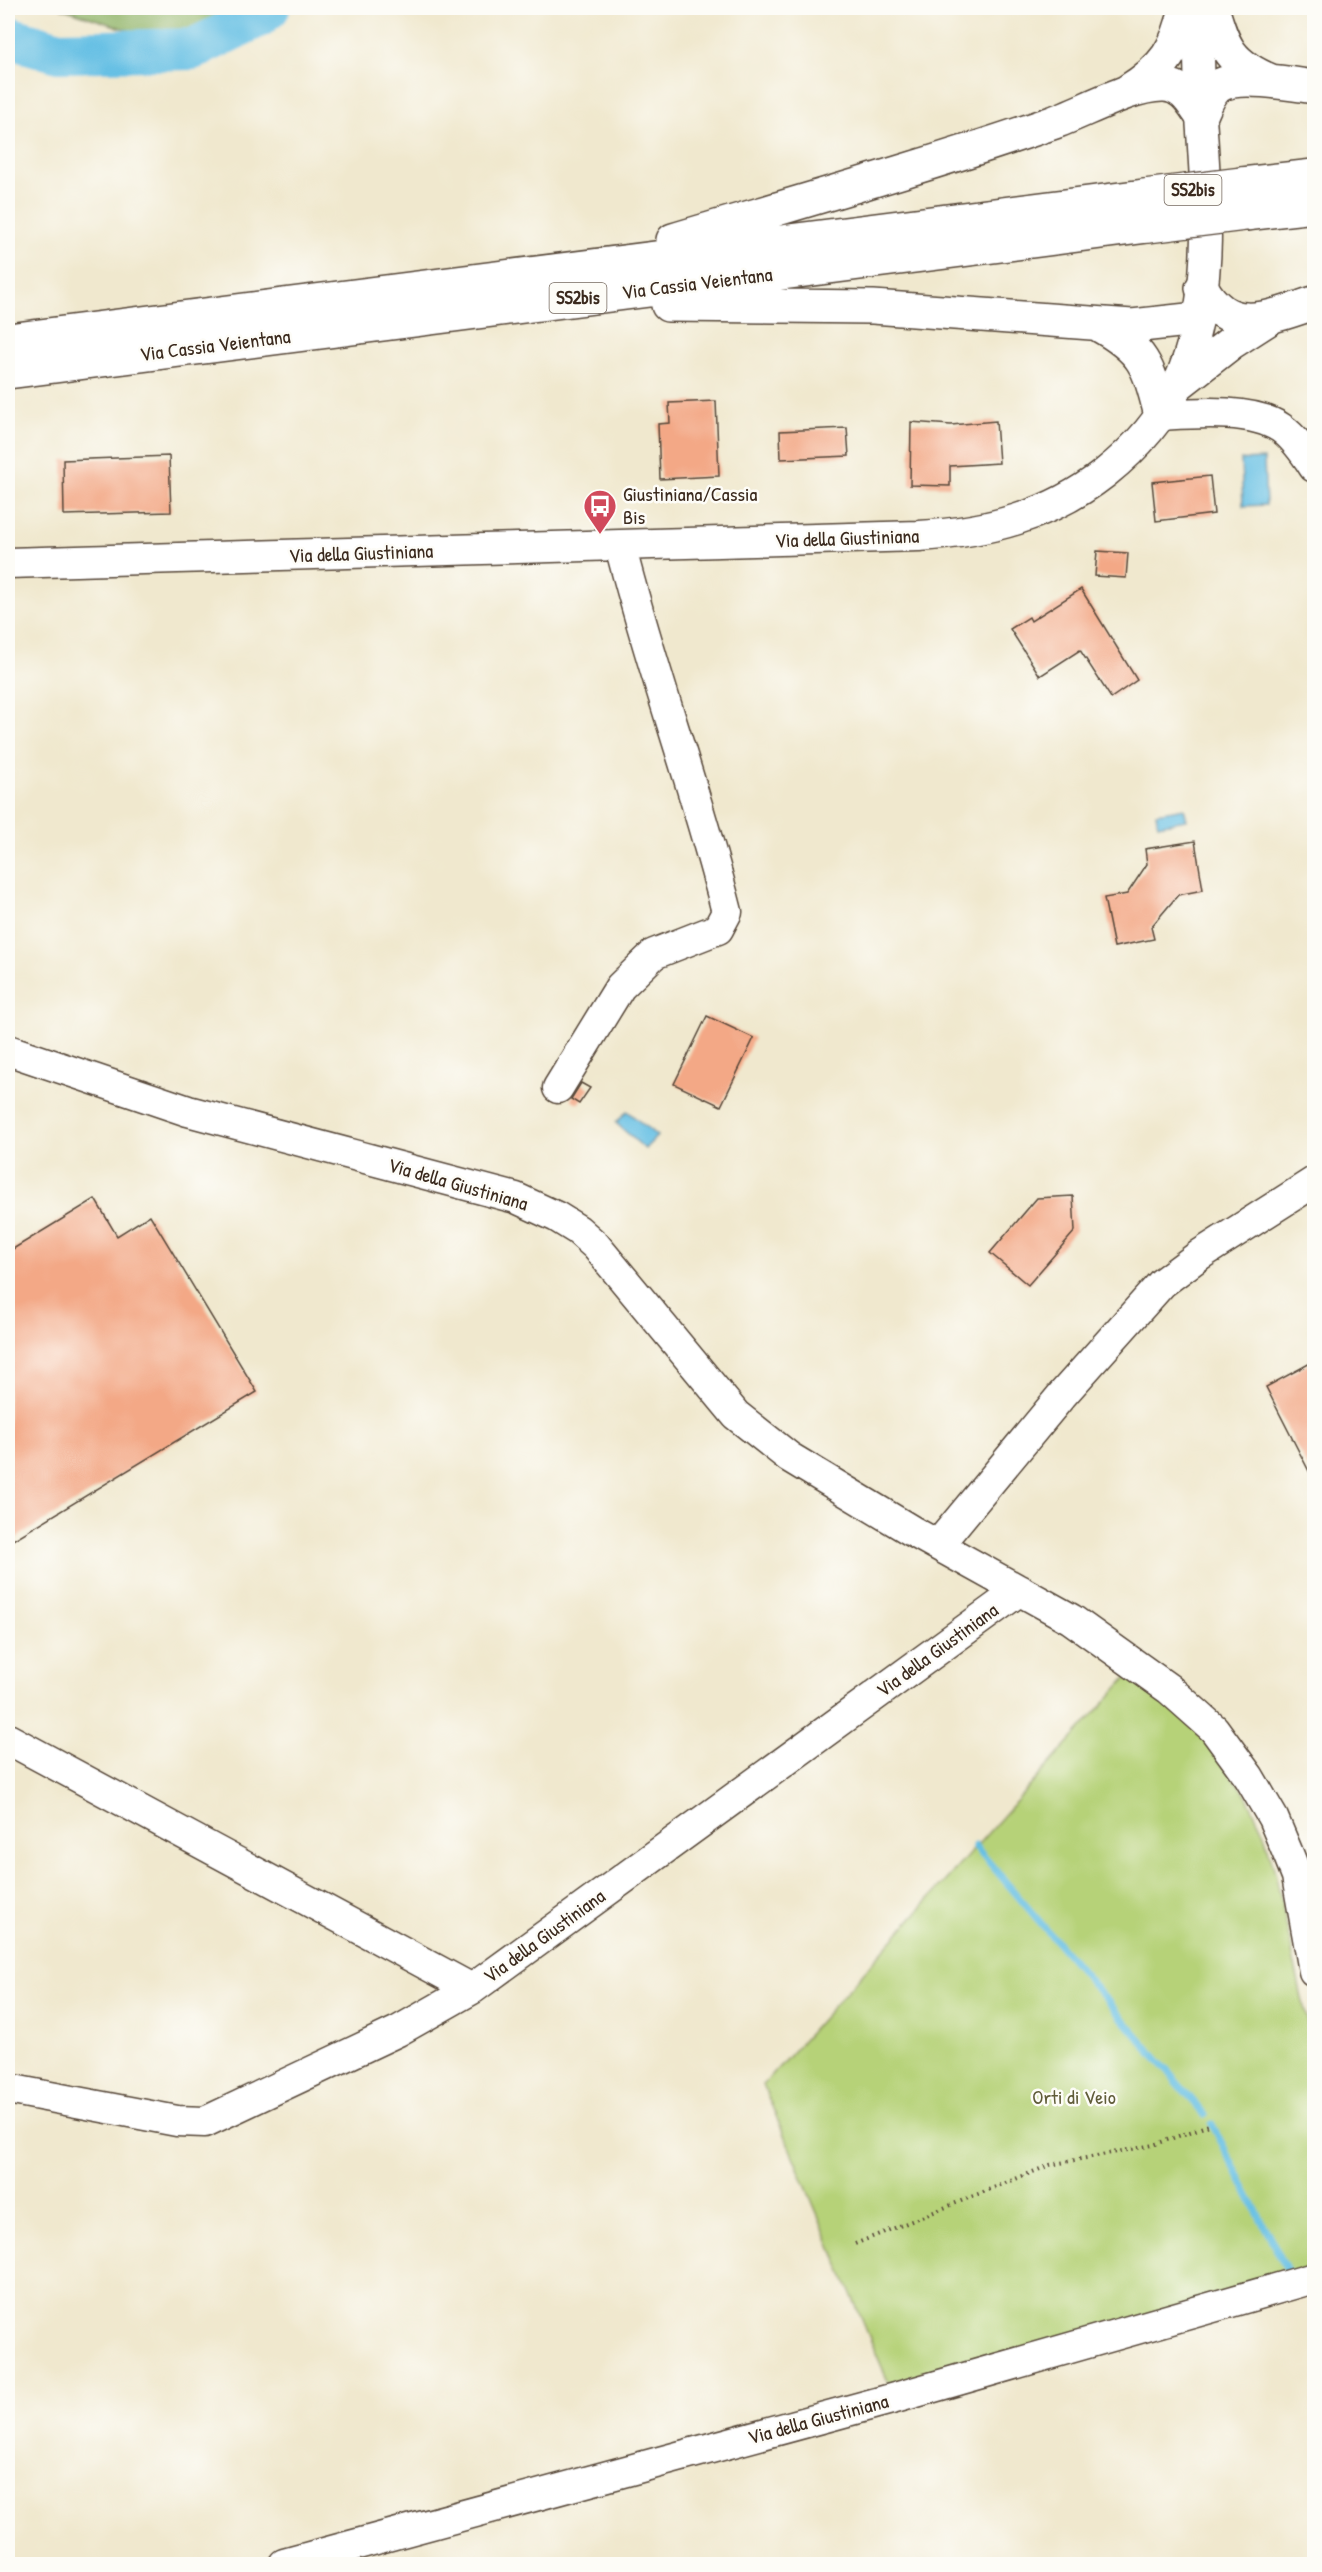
<svg xmlns="http://www.w3.org/2000/svg" width="1322" height="2572" font-family="'Patrick Hand',sans-serif">
<style>
.green{fill:#b6d278;stroke:#787e4b;stroke-width:1.5}
.forest{fill:#90b468;stroke:#666f43;stroke-width:1.5}
.water{fill:#66c0e4;stroke:#507581;stroke-width:1.5}
.lines{fill:none;stroke-linecap:round;stroke-linejoin:round}
.stream{stroke:#66c0e4;stroke-width:7}
.river{stroke:#66c0e4;stroke-width:42}
.building{fill:#f3a886}
.minor-casing{stroke:#564638;stroke-width:33}
.highway-casing{stroke:#564638;stroke-width:36}
.path{stroke:#564638;stroke-width:4;stroke-dasharray:1.5 4.5;stroke-linecap:butt}
.minor{stroke:#fff;stroke-width:30}
.highway{stroke:#fff;stroke-width:33}
.highway-bridge-casing{stroke:#564638;stroke-width:36;stroke-linecap:butt}
.highway-bridge{stroke:#fff;stroke-width:33}
.labels{text-anchor:middle;stroke-width:5;stroke-linejoin:round;paint-order:stroke}
.shield{fill:#fdfcf7;stroke:#75695f;stroke-width:1.5}
.shield-label{font-size:18px;font-weight:bold;fill:#3b2a1e}
.street-label{font-size:20px;fill:#3b2a1e;stroke:#fdfcf7}
.poi-label{font-size:20px;fill:#3b2a1e;stroke:#fdfcf7;text-anchor:start}
.park-label{font-size:20px;fill:#605c39;stroke:#fdfcf7}
</style>
<rect width="100%" height="100%" fill="#fdfcf7"/>
<filter id="ink" filterUnits="userSpaceOnUse"><feTurbulence type="fractalNoise" baseFrequency=".0167" numOctaves="2"/><feDisplacementMap in="SourceGraphic" scale="12" xChannelSelector="R" yChannelSelector="G"/><feConvolveMatrix kernelMatrix="1 2 1 2 8 2 1 2 1" color-interpolation-filters="sRGB"/></filter>
<filter id="wash" filterUnits="userSpaceOnUse"><feTurbulence type="fractalNoise" baseFrequency=".008" numOctaves="4" result="noise"/><feDisplacementMap in="SourceGraphic" scale="24" xChannelSelector="R" yChannelSelector="G"/><feGaussianBlur stdDeviation="1.35" result="paint"/><feColorMatrix in="noise" values="0 0 0 0 0 0 0 0 0 0 0 0 0 0 0 0 0 1.4 0 .05"/><feComposite in="paint" operator="in"/></filter>
<g filter="url(#wash)">
<rect width="100%" height="100%" fill="#f0e8ce"/>
<path class="green" d="M1137,1666l21,14 87,113 18,38 12,41 39,182v212l-419,132 -132,-313z"/>
<path class="forest" d="M61,8h177l-52,26 -34,4z"/>
<path class="water" d="M1264,459l2,46 -23,1 -2,-46z
M1184,808l3,12 -29,5 -2,-12z
M627,1111l30,25 -12,13 -29,-26z"/>
<g class="lines">
<path class="stream" d="M975,1846l230,269
M1212,2124l79,154"/>
<path class="river" d="M8,37l51,15 134,-3 65,-32 11,-9"/>
</g>
<g id="blocks">
<path class="building" d="M716,401l3,75 -59,3 -2,-55 12,-1 -1,-20z
M996,421l3,42 -49,3v20l-40,-1 1,-63 40,3z
M847,428l2,28 -68,3 -1,-28z
M169,456l2,56 -107,3 -1,-55z
M1210,476l4,38 -58,7 -4,-39z
M1097,551l31,2 -2,25 -31,-2z
M1081,589l56,91 -26,18 -31,-48 -40,26 -30,-47 19,-12 2,4z
M1195,841l8,49 -25,5 -27,32 3,12 -40,8 -10,-49 23,-4 20,-30 -2,-15z
M707,1016l47,22 -33,68 -47,-22z
M581,1083l9,5 -11,16 -8,-5z
M1073,1196l2,35 -47,54 -38,-32 47,-55z
M95,1199l22,37 33,-21 107,177 -249,151v-291z
M1314,1361v120l-48,-94z"/>
</g>
</g>
<g filter="url(#ink)">
<use href="#blocks" fill-opacity="0" stroke="#564638" stroke-width="1.5"/>
<g class="lines">
<defs>
<path id="minor" d="M1161,415c34,-2 91,-7 120,13 14,10 24,25 33,39
M8,563l911,-27c69,-4 131,-20 186,-63 30,-24 56,-52 72,-87 38,-82 30,-182 24,-269 -2,-37 -2,-73 -3,-109
M8,1050l180,61 328,87 41,19 21,13 18,16 140,169 53,42 123,74 159,88 98,70 45,40 35,48 24,41 16,38 8,20 17,95
M558,1088l62,-101 34,-33 64,-25 9,-17c-31,-124 -76,-243 -107,-367
M938,1545l124,-150 100,-112 39,-29 113,-72
M8,1739l464,250
M8,2089l169,32 28,1 193,-91 74,-42 548,-399
M284,2564l611,-166 419,-120"/>
<path id="highway" d="M1212,8c12,40 18,56 59,73
M1128,91c37,-23 49,-42 58,-83
M1201,115c4,-9 8,-21 16,-28 19,-14 75,-3 97,0
M1242,184l72,-8
M1245,214l69,-8
M673,240c127,-38 254,-74 379,-117 32,-11 80,-39 112,-38 19,1 27,16 37,30
M1202,288c28,49 68,29 112,15
M668,305l205,2 259,19 65,-7
M1099,325c46,26 49,40 62,90
M8,340l1136,-144
M8,372l1140,-146
M1178,384l54,-42 39,-25"/>
</defs>
<use href="#minor" class="minor-casing"/>
<use href="#highway" class="highway-casing"/>
<path class="path" d="M855,2244l195,-79 103,-20 59,-21"/>
<use href="#minor" class="minor"/>
<use href="#highway" class="highway"/>
<defs>
<path id="highway-bridge" d="M1144,196l98,-12
M1148,226l97,-12"/>
</defs>
<use href="#highway-bridge" class="highway-bridge-casing"/>
<use href="#highway-bridge" class="highway-bridge"/>
</g>
</g>
<defs>
<symbol id="bus-pin" viewBox="-11 -11 22 30"><path d="M0 17L-7.5 6A9.5 9.5 0 1 1 7.5 6Z" fill="#d1495b" stroke="#fdfcf7"/><path d="M-5-6H5V4H4V6H2V4H-2V6H-4V4H-5ZM-3.5-4V0h7V-4ZM-3.5 1.2v1.5H-2V1.2ZM2 1.2v1.5H3.5V1.2Z" fill="#fff"/></symbol>
</defs>
<g fill-rule="evenodd">
<use href="#bus-pin" x="581" y="487" width="38" height="52"/>
</g>
<g class="labels">
<g class="shield">
<rect x="1164.5" y="175" width="57" height="30" rx="4.5"/>
<rect x="549.5" y="283" width="57" height="30" rx="4.5"/>
</g>
<g class="shield-label">
<text x="1193" y="196">SS2bis</text>
<text x="578" y="304">SS2bis</text>
</g>
<g class="street-label">
<text transform="translate(697 283) rotate(-7)" y="7">Via Cassia Veientana</text>
<text transform="translate(215 345) rotate(-7)" y="7">Via Cassia Veientana</text>
<text transform="translate(847 538) rotate(-2)" y="7">Via della Giustiniana</text>
<text transform="translate(361 553) rotate(-2)" y="7">Via della Giustiniana</text>
<text transform="translate(458 1184) rotate(16)" y="7">Via della Giustiniana</text>
<text transform="translate(937 1650) rotate(-36)" y="7">Via della Giustiniana</text>
<text transform="translate(544 1936) rotate(-36)" y="7">Via della Giustiniana</text>
<text transform="translate(818 2419) rotate(-15)" y="7">Via della Giustiniana</text>
</g>
<g class="poi-label">
<text x="623" y="501">Giustiniana/Cassia<tspan x="623" dy="23">Bis</tspan></text>
</g>
<g class="park-label">
<text x="1074" y="2104">Orti di Veio</text>
</g>
</g>
<rect width="1322" height="2572" fill="none" stroke="#fdfcf7" stroke-width="30"/>
</svg>
